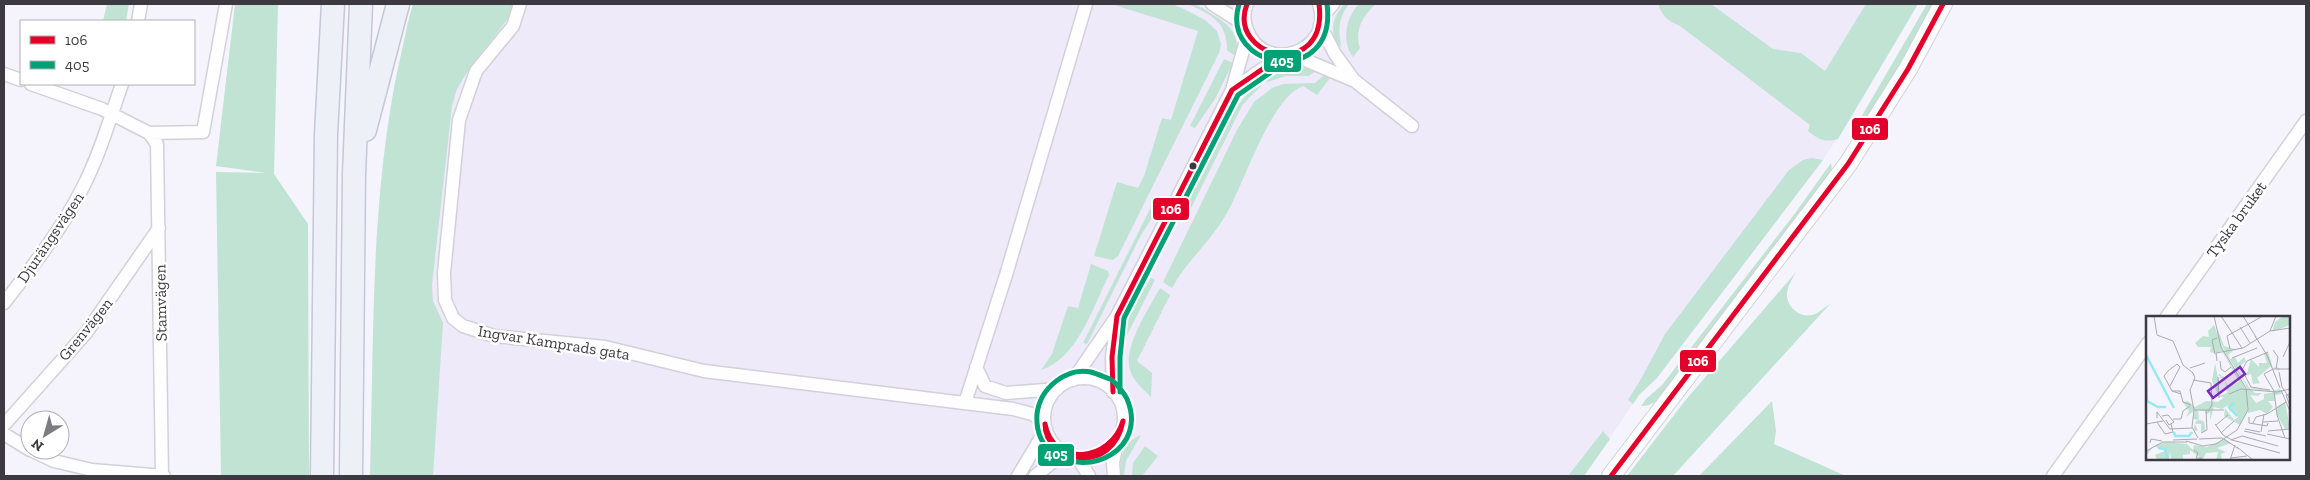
<svg xmlns="http://www.w3.org/2000/svg" width="2310" height="480" font-family="'Zilla Slab',serif">
<style>
.built{fill:#eeeafa}
.green{fill:#c0e3d4}
.lines{fill:none;stroke-linecap:round;stroke-linejoin:round}
.minor-casing{stroke:#d2d1d7;stroke-width:15}
.secondary-casing{stroke:#d2d1d7;stroke-width:20}
.motorway-casing{stroke:#c4c8d1;stroke-width:25}
.minor{stroke:#fefdff;stroke-width:12}
.secondary{stroke:#fefdff;stroke-width:18}
.motorway{stroke:#edf1f7;stroke-width:22}
.bus-1-casing{stroke:#fff;stroke-width:9}
.bus-2-casing{stroke:#fff;stroke-width:9}
.bus-1{stroke:#e4002b;stroke-width:5}
.bus-2{stroke:#00a174;stroke-width:5}
.bus-dot{fill:#3c3a40;stroke:#fff;stroke-width:2}
.labels{text-anchor:middle;stroke-width:5;stroke-linejoin:round;paint-order:stroke}
.street-label{font-size:16px;fill:#3c3a40;stroke:#fff}
.inset-river{fill:none;stroke:#95e9f4;stroke-width:2.5}
.inset-road{fill:none;stroke:#abaab1;stroke-width:1}
.view{fill:#7b2cbf;fill-opacity:0.15;stroke:#7b2cbf;stroke-width:2.5}
.inset-edge{fill:none;stroke:#3c3a40;stroke-width:2.5}
.line-badge{stroke:#fff;stroke-width:2}
.badge-label{font-size:14px;text-anchor:middle;font-weight:bold;fill:#fff}
</style>
<rect width="100%" height="100%" fill="#f5f4fc"/>
<path class="built" d="M413,4h1505l-56,95 -39,61 -166,218 -18,17 -55,81h-1214l6,-233 7,-78 8,-62z"/>
<path class="green" d="M107,4h22l-3,17h-23z
M235,4h43l-4,170 34,50 1,252h-88l-5,-304 50,1 -50,-7z
M413,4h100l-4,13 -43,57 -9,15 -5,17 -20,179 1,16 10,22 -10,153h-63c4,-137 0,-278 29,-413 5,-20 8,-40 14,-59z
M1111,4h61l12,5 21,11 12,11 4,13 -2,9 -101,203 -5,4 -19,-4 23,-74 21,6 6,-12 18,-58 9,2 27,-89z
M1188,4c9,0 15,4 22,9 17,10 32,21 25,43l-8,-6c0,-29 -16,-35 -39,-46z
M1344,4h5c-10,13 -11,25 -8,40l-2,4c-10,-18 -7,-29 5,-44z
M1359,4h17c-13,11 -22,26 -16,44l-7,9c-12,-16 -7,-40 6,-53z
M1658,4h53l62,45 28,4 24,18 41,-67h52l-80,135c-14,4 -20,0 -30,-8l2,-6 -130,-99c-12,-5 -18,-10 -22,-22z
M1927,4h6c-13,25 -60,116 -80,127z
M1224,59l9,4 -18,36 -20,29 -5,-2z
M1293,65l23,6 -7,5h-23l-19,6 -4,-5z
M1324,75l6,3 -13,17 -14,-9c-34,13 -59,100 -79,132 -15,25 -38,44 -52,70l-9,-6 74,-152 17,-28 18,-14 11,-4 32,-1z
M1258,82l3,4 -18,18 -52,104 -7,-4 17,-26 36,-72z
M1812,158l11,2 -166,218 -18,17 -6,9 -5,-4 13,-21 24,-45 124,-164 14,-10z
M1831,163l1,7 -4,6 -165,218c-7,8 -12,12 -22,12l5,-7 16,-14 131,-169z
M1155,199l7,3 -21,33 -54,109 -4,-1z
M1091,264l17,7 1,4c-16,32 -32,84 -68,95l11,-16 16,-48 10,2z
M1796,272c-4,7 -9,15 -9,23 0,12 13,23 25,20 6,-1 13,-8 18,-11l-157,172h-46l57,-74z
M1151,278l4,2 -29,57 -5,16h-4l7,-34z
M1160,288l10,7 -33,66 15,12 -1,24c-8,-8 -18,-16 -21,-27 -7,-23 19,-62 30,-82z
M1772,401l4,30 -2,13 72,32h-147z
M1603,431l7,8 -26,37h-16z
M1141,435l-15,26 -2,15h-3c-1,-18 1,-33 20,-41z
M1145,446l13,10 -16,20h-10l1,-13z"/>
<g class="lines">
<defs>
<path id="minor" d="M520,4l-7,22 -37,45 -17,49 -15,153 1,27 8,18 10,8 31,10 111,11 99,24 309,38 19,5 12,7
M1212,4l33,21
M1247,4c-4,8 -3,18 0,26 17,46 88,22 72,-26
M1322,17l11,-13
M138,21l3,-17
M1320,25l15,29 18,25
M1291,54l64,27 57,45
M4,74l17,6
M31,84l71,25 47,24 54,-1 23,-128
M1232,90l51,-35
M149,133l8,11 5,332
M4,303c29,-37 58,-74 79,-116 17,-33 27,-69 39,-103
M2166,318l140,-197
M976,367l9,19 21,7 51,-4
M1044 418a40 40 0 1 1 80 0a40 40 0 1 1-80 0Z
M1073,380l44,-64 39,-76 76,-150 16,-57
M1113,392l-1,-35 5,-37
M965,403l41,-128 80,-271
M4,425l82,-92 73,-105
M4,434l26,16
M31,450l23,11 38,9 72,6
M1078,458l11,18
M1018,476l28,-47
M1035,476l19,-15 15,-6
M1114,476l-1,-13 4,-22
M2053,476l95,-133"/>
<path id="secondary" d="M1611,476l237,-312 60,-95 35,-65"/>
<path id="motorway" d="M365,130l33,-126
M322,476l4,-342 7,-130
M351,476l3,-302 7,-170"/>
</defs>
<use href="#minor" class="minor-casing"/>
<use href="#secondary" class="secondary-casing"/>
<use href="#motorway" class="motorway-casing"/>
<use href="#minor" class="minor"/>
<use href="#secondary" class="secondary"/>
<use href="#motorway" class="motorway"/>
<defs>
<path id="bus-1" d="M1247,4c-21,55 82,77 72,0
M1113,392l-1,-35 5,-41 115,-226 51,-35
M1045,424c8,44 66,38 78,-3
M1045,424c0,39 68,52 78,-3
M1611,476l237,-312 60,-95 35,-65"/>
<path id="bus-2" d="M1239,4c-20,67 99,85 88,0
M1110,379c-6,-2 -12,-5 -19,-7 -25,-5 -51,16 -54,42 -1,14 3,28 14,38 39,28 97,-4 76,-53 -3,-6 -9,-13 -14,-18
M1120,392v-35l4,-39 114,-223 49,-34"/>
</defs>
<use href="#bus-1" class="bus-1-casing"/>
<use href="#bus-2" class="bus-2-casing"/>
<use href="#bus-1" class="bus-1"/>
<use href="#bus-2" class="bus-2"/>
</g>
<circle class="bus-dot" cx="1193" cy="166" r="4.5"/>
<g class="labels">
<g class="street-label">
<text transform="translate(2236 219) rotate(-54)" y="6">Tyska bruket</text>
<text transform="translate(50 237) rotate(-56)" y="6">Djurängsvägen</text>
<text transform="translate(160 303) rotate(-91)" y="6">Stamvägen</text>
<text transform="translate(85 329) rotate(-51)" y="6">Grenvägen</text>
<text transform="translate(554 342) rotate(9)" y="6">Ingvar Kamprads gata</text>
</g>
</g>
<g transform="translate(2146 316)">
<rect width="144" height="144" fill="#f5f4fc"/>
<path d="M137,0h7v9l-18,7 3,-10zM68,9l12,32 18,28 2,5h-4h6l-3,-6 10,9h7l-4,3 -8,-1 6,8 8,-4v-5l11,-2 -22,-3 -6,-3 -21,-32 -8,-18v-6l6,16 11,3 -7,6 2,4 5,-2 3,6 6,-6 2,4 -9,8 12,18 23,4 8,-2 2,5 -7,1v6h-7l5,6 -6,7 -7,-4 -12,3v-12l-1,11 -7,13 -16,-9 1,-8 9,12 4,-3 -9,-7 -1,-5 -6,4 -8,-2 -4,13v-8l-4,3 -1,-4 -7,-1 1,10 5,1 1,5v5l-4,1v-8h-6l3,7 -5,-1 3,-9 3,-1 -6,-1 2,-9 -9,7 3,-6 -6,-9 5,-1 7,6 11,-6 12,1 6,-5h-5l-7,-16 3,-18 3,15 4,-1 -3,-1v-1l-1,-1h1l7,4h-7l-1,13h4v2l-3,-1v4l8,-3 -2,-13 3,6 11,-4 -17,-31 -8,2 -4,-1 1,-5h-13l-3,-4 8,-7 6,1 -1,-6zM122,36l5,16 4,-1 3,2 -2,2 -1,-3h-4l-2,-2 -14,12 3,5 -7,1 -2,-10 -6,2 -2,-3h4l4,-14 8,8v-4h8l-3,-9zM139,86l5,26 -5,1 -9,-16 2,-7zM79,123l6,4 -14,5 9,4 -5,2 1,6h-6l2,-8 -12,1 -3,6 -1,1h-5l3,-2 -10,-8v4l-7,1v5h-12l-1,-8 -1,8h-12l-2,-5 10,-4 -11,-5 -8,10v-5l8,-5 13,-4 20,2 6,6 1,-5 13,2z" fill="#c0e3d4"/>
<path class="inset-river" d="M0,39l28,53M0,55l1,30 11,6h8M89,87l-6,4 8,9M28,116l1,4h14l3,-4M12,132l7,1 3,11"/>
<path class="inset-road" d="M8,0l3,19 16,6 10,24 10,8 2,5 -5,12 4,20M75,0l21,32M97,0l13,21M94,11l10,16M124,15l20,-3M109,20l12,19 13,33M97,32l27,-17 6,-15M84,33l-3,-13 36,-20M127,34l5,7 -2,12M122,36l-21,9 -5,9 9,17 19,3M69,38l-3,-14 5,-2M137,41l7,-15M86,42l25,-10M71,45l-1,-8 27,-5M74,45l1,8 4,3 6,-5M44,52l15,-5M22,55l9,-7 3,3 -10,19M22,55l-4,5 8,15 9,3M133,56l3,15 8,12M72,61l1,21M47,64l18,3 1,22 -4,6M135,74l9,21M26,75h8l3,11 8,3M83,78l12,-5 36,3 13,-3M144,78l-4,1 4,11M121,98l19,-12M16,100l6,-1 6,7 -5,3 -3,-5M103,101v6l18,3 1,-3M11,102v-6l13,17 22,-1M27,103h8l2,-8 7,-5M11,106l8,12 8,-2 -2,-8M117,106l15,-1M107,107l3,-6 11,-3M0,108l17,-3M69,108l8,11 9,5 48,13M70,109l12,-10M99,113l15,3M98,115l22,5M122,115l22,-2M115,116l3,-18M55,117l6,-3 -1,-20M75,117l13,-12M121,118l23,5M52,122l-6,-11 2,-17h30M139,122l-8,-23 -3,-24 -10,-17 9,-5h17M53,123l23,-1 17,11M27,124l24,-1M85,124l11,-4 36,10M40,125l17,5 13,-2 21,-14 11,-20 -2,-22 -25,-41 -7,-31M4,127l1,-4 11,2M91,131l16,13M48,134l4,3 -2,5h6M0,135l17,-9h24M85,142l16,-2M84,144l5,-15"/>
<path class="view" d="M94,51l5,7 -32,24 -5,-7z"/>
<rect width="144" height="144" class="inset-edge"/>
</g>
<g class="line-badge">
<rect x="1263" y="49" width="39" height="24" rx="5" fill="#00a174"/>
<rect x="1851" y="117" width="38" height="24" rx="5" fill="#e4002b"/>
<rect x="1152" y="197" width="38" height="24" rx="5" fill="#e4002b"/>
<rect x="1679" y="349" width="38" height="24" rx="5" fill="#e4002b"/>
<rect x="1037" y="443" width="38" height="24" rx="5" fill="#00a174"/>
</g>
<g class="badge-label">
<text x="1282" y="66">405</text>
<text x="1870" y="134">106</text>
<text x="1171" y="214">106</text>
<text x="1698" y="366">106</text>
<text x="1056" y="459">405</text>
</g>
<rect width="2310" height="480" fill="none" stroke="#3c3a40" stroke-width="10"/>
<rect x="20" y="20" width="175" height="65" fill="#ffffff" stroke="#b1b0b3"/>
<rect x="30" y="36" width="25" height="8" fill="#e4002b" stroke="#b1b0b3"/>
<text x="65" y="45" font-size="15" fill="#3c3a40">106</text>
<rect x="30" y="61" width="25" height="8" fill="#00a174" stroke="#b1b0b3"/>
<text x="65" y="70" font-size="15" fill="#3c3a40">405</text>
<g transform="translate(45 435) rotate(217)"><circle r="24" fill="#ffffff" stroke="#b1b0b3"/>
<path d="M0-4L9 19L0 12L-9 19Z" fill="#7d7b82"/>
<text y="-8" font-size="14" font-weight="bold" text-anchor="middle" fill="#3c3a40">N</text>
</g>
</svg>
